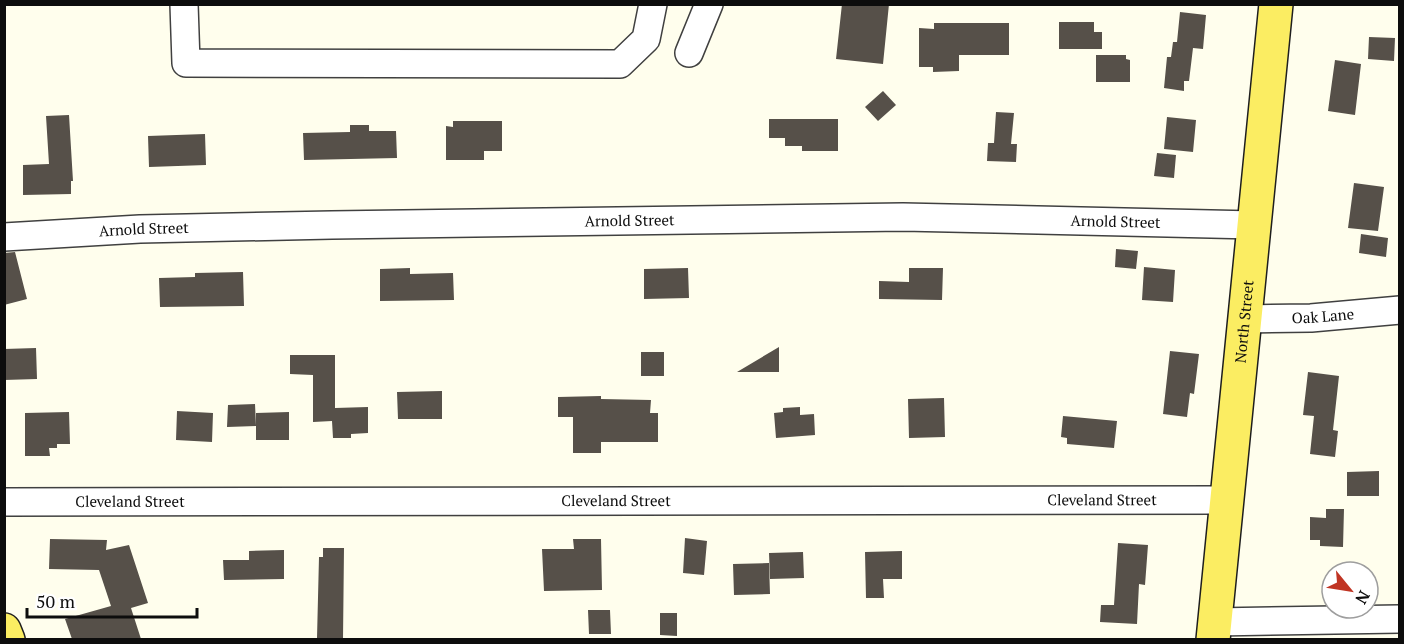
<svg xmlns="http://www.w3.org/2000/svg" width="1404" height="644" font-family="'PT Serif',serif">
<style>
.building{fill:#565049}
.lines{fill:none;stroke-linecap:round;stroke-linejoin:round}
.minor-casing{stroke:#404040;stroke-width:30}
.major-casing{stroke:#1e1e1e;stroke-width:36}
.minor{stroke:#fff;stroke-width:27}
.major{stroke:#fbed62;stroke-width:33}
.labels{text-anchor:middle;stroke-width:6;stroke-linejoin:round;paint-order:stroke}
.street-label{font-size:15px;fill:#0d0d0d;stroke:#fff}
</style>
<rect width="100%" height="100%" fill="#fffeed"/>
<path class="building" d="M842,4h47l-6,60 -47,-5z
M1180,12l26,3 -3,34 -10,-1 -4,33h-5v10l-20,-3 3,-31h4l2,-15h4z
M1059,22h35v10h8v17h-43z
M934,23h75v32h-50v16l-26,1v-5h-14v-39l15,1z
M1369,37l26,1 -1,23 -26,-2z
M1096,55h30v4l4,1v22h-34z
M1335,60l26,4 -6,51 -27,-4z
M883,91l13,14 -18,16 -13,-14z
M996,112l18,1 -3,31h6l-1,18 -29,-1 1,-18h6z
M69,115l4,66h-2v13l-48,1v-30l26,-1 -3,-48z
M1167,117l29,3 -3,32 -29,-3z
M769,119h69v32h-36v-5h-17v-8h-16z
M453,121h49v30h-18v9h-38v-34l7,1z
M350,125h19v6h27l1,27 -93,2 -1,-27 47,-1z
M205,134l1,31 -57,2 -1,-31z
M1157,153l19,2 -2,23 -20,-2z
M1354,183l30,4 -6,44 -30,-3z
M1361,234l27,4 -2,19 -27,-4z
M1116,249l22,2 -2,18 -21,-2z
M15,252l12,47 -23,6v-52z
M1144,267l31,3 -2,32 -31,-2z
M410,268v6l43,-1 1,27 -74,1v-32z
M688,268l1,30 -45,1v-30z
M909,268h34l-1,32 -63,-1v-18l30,1z
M243,272l1,34 -84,1 -1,-29 36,-1v-4z
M779,347v25h-42z
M36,348l1,31 -33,1v-31z
M1170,351l29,3 -5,40 -4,-1 -3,24 -24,-3z
M641,352h23v24h-23z
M290,355h45v53l33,-1v26l-17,1v4h-18l-1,-17 -19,1v-47l-23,-1z
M1308,372l31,4 -6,54 5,1 -3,26 -25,-3 4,-38 -11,-1z
M442,391v28h-44l-1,-27z
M601,396v3l50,1 -1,13h8v29h-57v11h-28v-36h-15v-20z
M944,398l1,39 -36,1 -1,-39z
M255,404l1,22 -29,1 1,-22z
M800,407v8l14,-1 1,21 -39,3 -2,-25 9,-1v-4z
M177,411l36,2 -1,29 -36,-2z
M69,412l1,32h-13v4h-8l1,8h-25v-43z
M289,412v28h-33v-27z
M1063,416l54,5 -3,27 -47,-4v-6l-6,-1z
M1379,471v25h-32v-24z
M1326,509h18l-1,38 -23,-1v-6h-10v-23l16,1z
M685,538l22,3 -3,34 -21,-2z
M50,539l57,1 -1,10 23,-5 19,58 -17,5 10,31h-69l-7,-20 46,-13 -12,-36 -50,-1z
M573,539h28l1,51 -58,1 -2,-42h32z
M1118,543l30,2 -3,40 -6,-1 -2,40 -37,-2 1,-17h13z
M323,548h21l-1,91 -26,-1 2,-81h4z
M284,550v29l-60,1 -1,-20h26v-9z
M902,551v28h-19l1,19h-18l-1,-46z
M803,552l1,26 -34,1 -1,-26z
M769,563l1,31 -36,1 -1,-31z
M588,610h22l1,24h-22z
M660,613h17v23l-17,-1z"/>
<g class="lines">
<defs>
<g id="minor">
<path d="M184,4l2,59 434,1 26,-25 7,-35"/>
<path d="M689,53l20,-49"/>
<path id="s1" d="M4,237l136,-8 192,-4 571,-8 351,8"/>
<path id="s2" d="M1245,319l66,-1 89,-8"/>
<path id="s3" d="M4,502l1222,-2"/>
<path d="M1214,622l186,-3"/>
</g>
<g id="major">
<path d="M4,630l4,10"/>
<path id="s4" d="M1213,640l63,-636"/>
</g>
</defs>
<use href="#minor" class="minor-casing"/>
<use href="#major" class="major-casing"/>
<use href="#minor" class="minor"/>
<use href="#major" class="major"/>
</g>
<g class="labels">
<g class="street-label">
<text dy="5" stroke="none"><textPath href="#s1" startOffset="626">Arnold Street</textPath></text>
<text dy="5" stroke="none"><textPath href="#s1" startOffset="1112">Arnold Street</textPath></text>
<text dy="5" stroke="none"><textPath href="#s1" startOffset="140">Arnold Street</textPath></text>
<text dy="5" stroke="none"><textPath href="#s2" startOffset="78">Oak Lane</textPath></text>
<text dy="5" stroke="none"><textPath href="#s4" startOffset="320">North Street</textPath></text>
<text dy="5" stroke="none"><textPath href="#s3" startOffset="1098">Cleveland Street</textPath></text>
<text dy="5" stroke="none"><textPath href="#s3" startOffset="612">Cleveland Street</textPath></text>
<text dy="5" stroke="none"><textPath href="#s3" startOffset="126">Cleveland Street</textPath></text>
</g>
</g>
<rect width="1404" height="644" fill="none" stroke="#0d0d0d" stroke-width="12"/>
<g transform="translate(1350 590) rotate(120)"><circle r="28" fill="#ffffff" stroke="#9e9e9e" stroke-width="1.5"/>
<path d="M0-4.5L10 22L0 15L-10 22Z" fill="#c03423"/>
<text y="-9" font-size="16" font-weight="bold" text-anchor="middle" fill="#0d0d0d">N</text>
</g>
<path d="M27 608v9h170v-9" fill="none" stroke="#0d0d0d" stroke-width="3"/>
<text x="36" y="608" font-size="18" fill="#0d0d0d" stroke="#ffffff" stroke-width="4.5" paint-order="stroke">50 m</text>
</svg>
